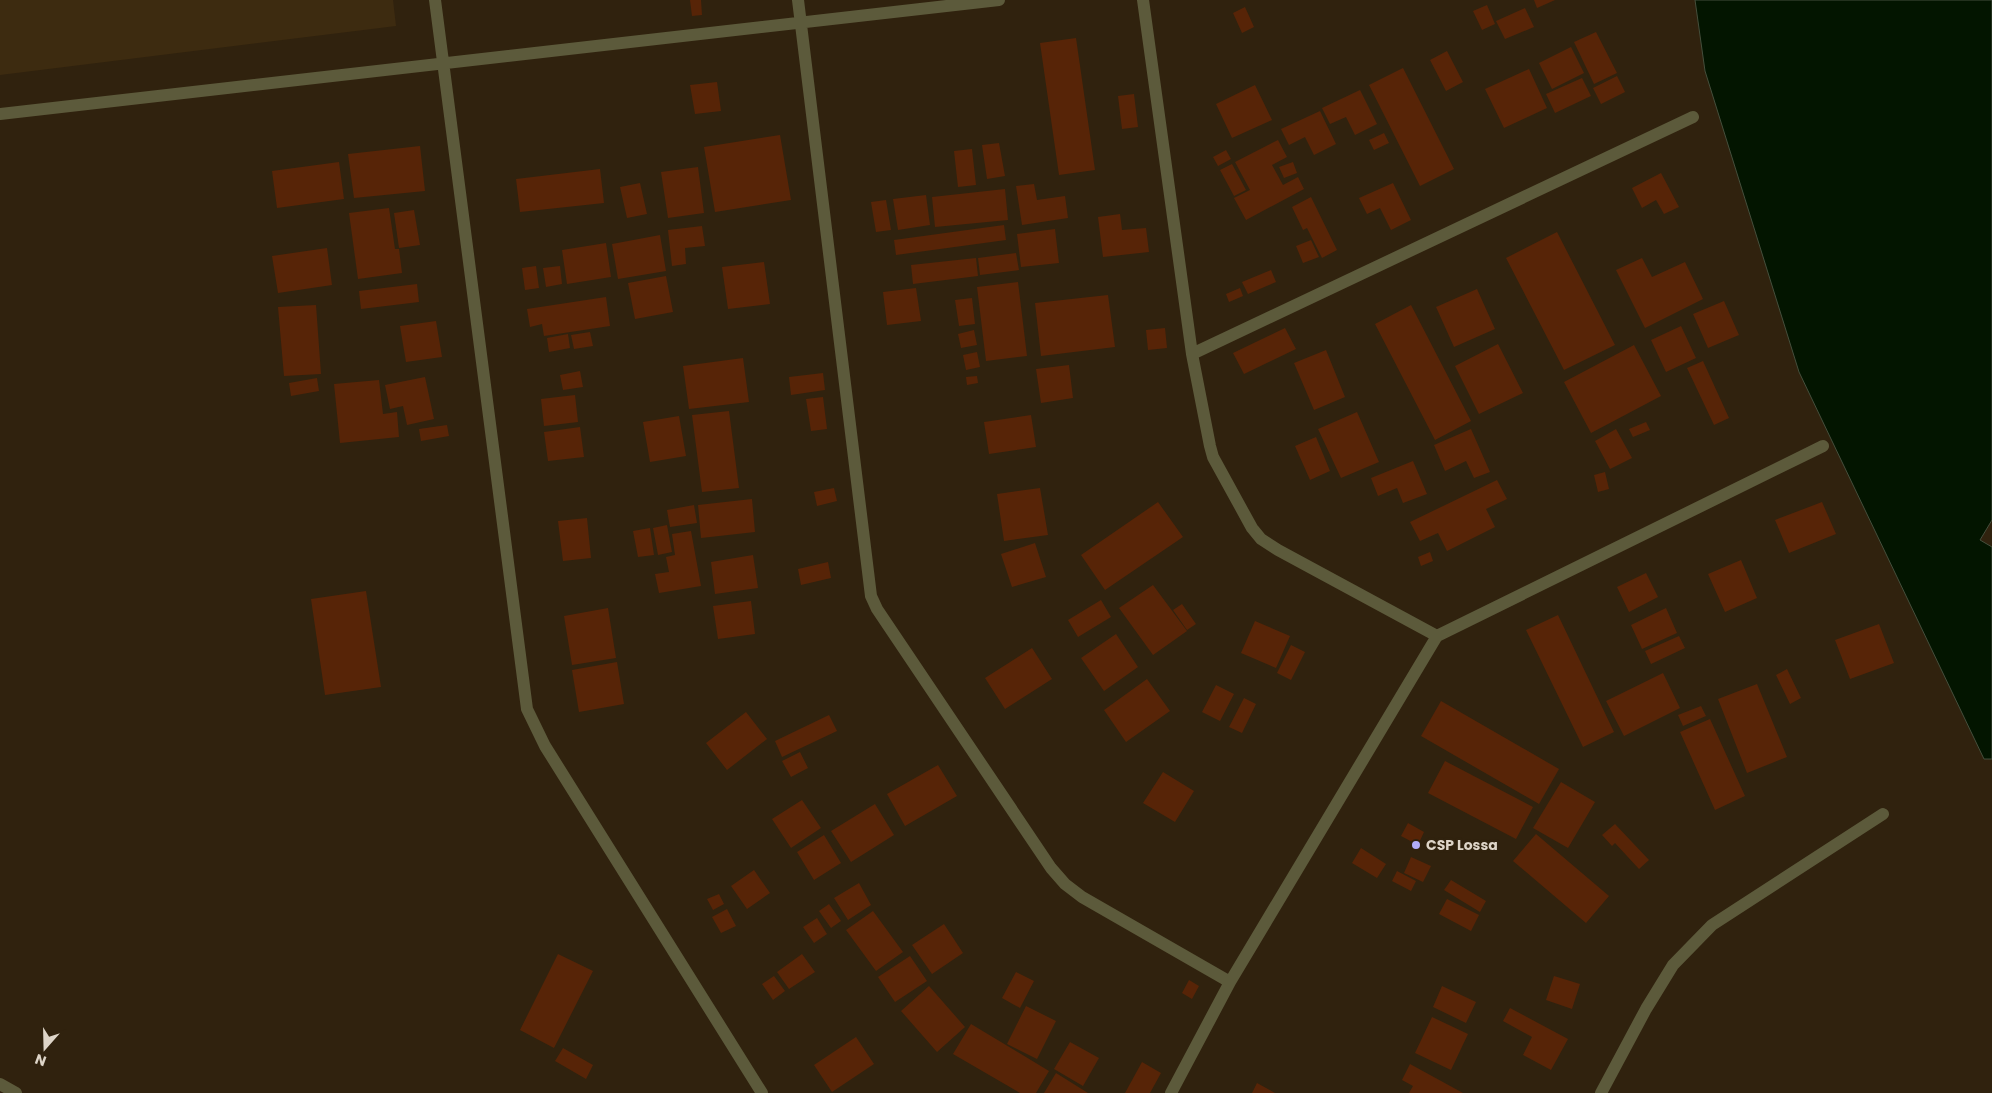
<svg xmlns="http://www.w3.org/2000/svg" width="1992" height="1093" font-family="Poppins,sans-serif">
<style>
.built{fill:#3d2b10}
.water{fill:#031500;stroke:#454f3c}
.building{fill:#572407}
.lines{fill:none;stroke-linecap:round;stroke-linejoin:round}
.minor{stroke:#5c5a3b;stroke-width:12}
.poi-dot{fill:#b2adf9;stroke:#30220e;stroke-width:2}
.labels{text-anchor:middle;stroke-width:5;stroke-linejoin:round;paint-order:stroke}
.poi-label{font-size:14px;font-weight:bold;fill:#ded5c8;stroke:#30220e;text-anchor:start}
</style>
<rect width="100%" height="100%" fill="#30220e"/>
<path class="built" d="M0,0h393l3,26 -396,49z"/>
<path class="water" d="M1695,0h297v520l-12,20 12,7v212h-8l-185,-387 -94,-301z"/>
<path class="building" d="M690,0h11l1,15 -10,1z
M1534,0h21l-18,8z
M1487,5l8,19 -13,6 -9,-19z
M1245,7l9,20 -12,6 -9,-20z
M1525,8l9,19 -29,12 -9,-18z
M1596,32l21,41 -23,11 -20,-42z
M1076,38l19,132 -36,5 -19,-132z
M1571,47l13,26 -32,16 -13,-26z
M1447,51l16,31 -17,9 -16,-31z
M1403,68l51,101 -34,17 -51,-101z
M1529,69l18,39 -43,20 -19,-39z
M1617,76l8,16 -24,12 -8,-16z
M1582,78l9,18 -36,17 -9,-19z
M717,82l4,29 -26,3 -5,-29z
M1255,85l17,35 -40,18 -16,-34z
M1360,90l17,34 -22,11 -9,-18 -16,7 -8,-16z
M1134,94l4,33 -16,2 -4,-33z
M1320,111l16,33 -22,11 -9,-18 -16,8 -8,-16z
M1384,133l5,10 -15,7 -5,-10z
M780,135l11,65 -76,12 -11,-65z
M1278,140l9,17 -15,8 11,20 15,-8 6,12 -58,31 -12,-22 16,-8 -15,-28z
M999,143l6,33 -18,3 -5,-34z
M420,146l5,45 -71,7 -6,-44z
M972,149l4,36 -18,2 -4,-36z
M1226,150l5,9 -13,7 -5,-9z
M339,162l5,37 -67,9 -5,-37z
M1293,162l4,11 -13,5 -5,-11z
M1232,164l14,26 -12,6 -14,-26z
M698,167l6,46 -36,5 -7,-46z
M600,169l4,34 -84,9 -4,-33z
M1661,173l18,34 -15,7 -8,-14 -14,8 -10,-20z
M640,183l7,31 -20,4 -7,-31z
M1393,183l18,37 -20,10 -11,-22 -13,6 -8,-16z
M1034,184l3,16 28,-4 3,22 -46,7 -6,-39z
M1005,189l3,31 -73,7 -3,-30z
M926,195l4,30 -32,5 -5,-31z
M1311,197l26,53 -15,8 -15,-30 -4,2 -11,-23z
M886,200l5,30 -15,2 -5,-30z
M389,208l6,41h4l3,24 -44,6 -9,-66z
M414,210l6,35 -21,3 -5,-35z
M1120,214l2,16 24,-2 3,24 -46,5 -5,-40z
M1004,225l2,15 -110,15 -2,-15z
M702,226l3,20 -20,2 1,16 -14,2 -4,-36z
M1055,229l4,34 -38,4 -4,-33z
M1557,232l58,113 -51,25 -58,-112z
M660,235l6,36 -48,8 -6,-35z
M1311,240l8,17 -16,6 -7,-17z
M606,243l5,34 -44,7 -5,-34z
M327,248l5,37 -54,8 -6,-37z
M1016,253l3,17 -39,5 -2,-17z
M976,258l2,18 -65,8 -2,-19z
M1642,258l10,19 33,-15 18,37 -58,29 -29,-58z
M764,262l6,42 -42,5 -6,-42z
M536,266l3,22 -14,2 -3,-22z
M560,266l2,18 -16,3 -3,-19z
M1271,270l5,12 -28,12 -6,-12z
M666,276l7,36 -38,7 -7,-36z
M1018,282l9,74 -41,5 -9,-74z
M417,284l2,18 -58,7 -2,-18z
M916,288l5,33 -34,4 -4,-33z
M1240,288l3,8 -14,6 -3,-8z
M1477,289l18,40 -41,18 -18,-40z
M1108,295l7,52 -74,9 -6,-53z
M606,297l4,29 -66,10 -2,-12 -12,3 -3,-18z
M972,298l3,26 -16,2 -4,-26z
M1724,301l15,34 -31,13 -15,-34z
M316,305l5,69 -37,2 -6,-69z
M1411,305l60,116 -36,19 -60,-116z
M436,321l6,36 -36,5 -6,-36z
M1681,326l15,32 -30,14 -15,-32z
M1165,328l2,20 -19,2 -2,-20z
M1285,328l11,21 -52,25 -11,-21z
M974,330l3,15 -16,3 -3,-14z
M590,332l3,14 -19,3 -3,-14z
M568,334l2,14 -21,4 -2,-14z
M1498,344l25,49 -44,21 -24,-48z
M1634,345l27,51 -70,37 -27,-51z
M1326,350l19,47 -31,13 -20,-47z
M977,352l3,15 -14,3 -3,-15z
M743,358l6,44 -60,7 -6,-43z
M1703,361l26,57 -15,7 -27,-57z
M1069,365l4,33 -32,5 -5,-34z
M580,371l3,16 -20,3 -3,-15z
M823,373l2,17 -34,5 -2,-18z
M977,376l1,7 -11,2 -1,-8z
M425,377l9,42 -27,6 -4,-19 -13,3 -5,-24z
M317,378l2,13 -28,5 -2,-13z
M379,380l4,34 14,-2 2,25 -59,6 -6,-59z
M575,395l3,27 -34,4 -3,-27z
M823,397l4,32 -16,2 -5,-32z
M729,411l10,77 -37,4 -10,-77z
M1357,412l22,50 -38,16 -23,-49z
M1031,415l5,32 -47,7 -5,-32z
M679,416l7,40 -36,6 -7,-40z
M1646,422l4,8 -17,7 -4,-8z
M447,425l2,11 -28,5 -2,-12z
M580,427l4,30 -36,4 -4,-29z
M1471,429l19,43 -16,6 -8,-17 -21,10 -11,-26z
M1616,429l16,29 -22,11 -15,-28z
M1316,437l14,34 -20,9 -15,-34z
M1413,461l14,33 -24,9 -6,-15 -19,8 -7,-18z
M1605,472l4,17 -11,3 -4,-17z
M1497,480l10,19 -21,10 9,18 -48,24 -9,-18 -18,8 -10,-19z
M834,488l3,13 -20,5 -3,-14z
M1040,488l8,47 -44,6 -7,-47z
M752,499l3,33 -54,6 -3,-33z
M1158,502l25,35 -78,53 -24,-35z
M1822,502l14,32 -47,19 -14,-33z
M694,505l3,18 -27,4 -3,-17z
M587,518l4,40 -28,3 -5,-40z
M667,525l5,27 -14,3 -5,-27z
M650,528l4,27 -16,2 -5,-26z
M691,531l10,55 -42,7 -4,-19 14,-2 -3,-15 9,-2 -3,-21z
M1035,543l11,34 -34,10 -11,-33z
M1430,552l3,9 -12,5 -3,-9z
M753,555l5,33 -43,6 -4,-32z
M1741,560l16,38 -32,14 -17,-38z
M828,562l3,16 -30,7 -3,-16z
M1646,573l12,24 -29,15 -12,-25z
M1153,585l34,46 -34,24 -34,-47z
M366,591l15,96 -56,8 -14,-96z
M1101,600l10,17 -33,20 -10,-17z
M751,601l4,33 -37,5 -5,-33z
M1182,604l14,20 -9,6 -14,-20z
M608,608l8,50 -44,7 -8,-49z
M1666,608l11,25 -35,16 -11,-24z
M1558,615l56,117 -31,15 -57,-117z
M1255,621l35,15 -14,32 -35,-15z
M1879,624l15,39 -44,16 -15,-39z
M1116,634l22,33 -34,24 -23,-33z
M1679,636l6,12 -34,16 -6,-13z
M1291,645l14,7 -14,28 -14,-7z
M1032,648l20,31 -47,30 -20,-31z
M617,662l7,42 -45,8 -7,-42z
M1787,669l14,29 -11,6 -14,-29z
M1663,673l17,35 -56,28 -18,-35z
M1147,679l23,32 -44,31 -22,-32z
M1757,684l30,73 -40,16 -29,-74z
M1216,685l18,9 -14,27 -18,-9z
M1244,698l12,6 -14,29 -13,-6z
M1441,701l118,68 -20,35 -118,-68z
M1701,706l5,10 -23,10 -5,-11z
M746,712l21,27 -40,31 -21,-27z
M829,715l8,16 -55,26 -7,-16z
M1710,719l35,77 -30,14 -35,-78z
M800,752l8,16 -17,9 -9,-16z
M1445,761l88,46 -17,32 -88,-46z
M938,765l19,31 -52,30 -18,-32z
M1163,772l31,19 -19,31 -32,-19z
M1561,782l34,20 -27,46 -35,-20z
M802,800l19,28 -30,20 -19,-29z
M875,804l19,31 -43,27 -20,-31z
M1408,823l16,9 -6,13 -17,-9z
M1615,824l34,36 -10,9 -24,-26 -3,3 -10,-11z
M1536,834l73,62 -23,27 -73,-62z
M824,835l17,28 -27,17 -17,-28z
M1361,848l25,16 -9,14 -25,-15z
M1411,857l20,9 -8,16 -19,-9z
M754,870l16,23 -23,16 -16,-23z
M1397,871l19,10 -5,10 -19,-10z
M1451,880l35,21 -6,11 -36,-22z
M859,883l12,22 -23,15 -14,-22z
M719,894l5,10 -11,6 -6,-11z
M1447,899l32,16 -8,16 -32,-17z
M829,904l12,17 -10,7 -12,-17z
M727,909l9,17 -15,7 -9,-16z
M873,911l30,41 -27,19 -30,-41z
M817,918l10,16 -13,9 -11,-16z
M944,924l19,29 -31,21 -20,-29z
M558,954l35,17 -39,77 -34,-18z
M802,954l13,18 -26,17 -12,-17z
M910,956l17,25 -32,21 -17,-25z
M1016,972l18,9 -14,27 -18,-10z
M774,976l11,15 -12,9 -11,-16z
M1554,976l26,8 -8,25 -26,-9z
M1189,980l10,6 -7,13 -10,-6z
M929,986l36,41 -28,25 -36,-41z
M1442,986l34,16 -10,21 -33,-16z
M1026,1006l30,15 -19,38 -30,-15z
M1510,1008l58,31 -17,31 -28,-15 9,-18 -29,-16z
M1432,1017l36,17 -17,36 -36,-17z
M971,1024l78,47 -13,22h-16l-67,-39z
M856,1037l18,27 -42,28 -18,-27z
M1070,1042l29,16 -16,28 -29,-17z
M563,1048l30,17 -7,14 -31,-18z
M1142,1062l19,11 -11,20h-25z
M1410,1064l53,29h-54l4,-7 -11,-6z
M1056,1073l32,20h-44z
M1257,1083l18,10h-23z"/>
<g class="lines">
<path class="minor" d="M435,0l92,709 18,37 217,347
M798,0l73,596 6,13 174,259 14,16 17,13 148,85
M1143,0l49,354 18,92 3,11 39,71 9,11 17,11 159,86
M0,114l999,-114
M1192,354l501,-237
M0,1084l16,9
M1171,1093l59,-111 207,-346 386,-190
M1601,1093l45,-84 27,-44 39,-40 171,-111"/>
</g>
<circle class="poi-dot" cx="1416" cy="845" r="5"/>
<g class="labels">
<g class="poi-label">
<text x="1426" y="850">CSP Lossa</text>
</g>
</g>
<g transform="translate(45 1048) rotate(200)" stroke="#30220e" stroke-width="4" paint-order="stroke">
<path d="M0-4L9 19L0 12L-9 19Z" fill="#ded5c8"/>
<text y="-8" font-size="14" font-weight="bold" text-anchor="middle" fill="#ded5c8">N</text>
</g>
</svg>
